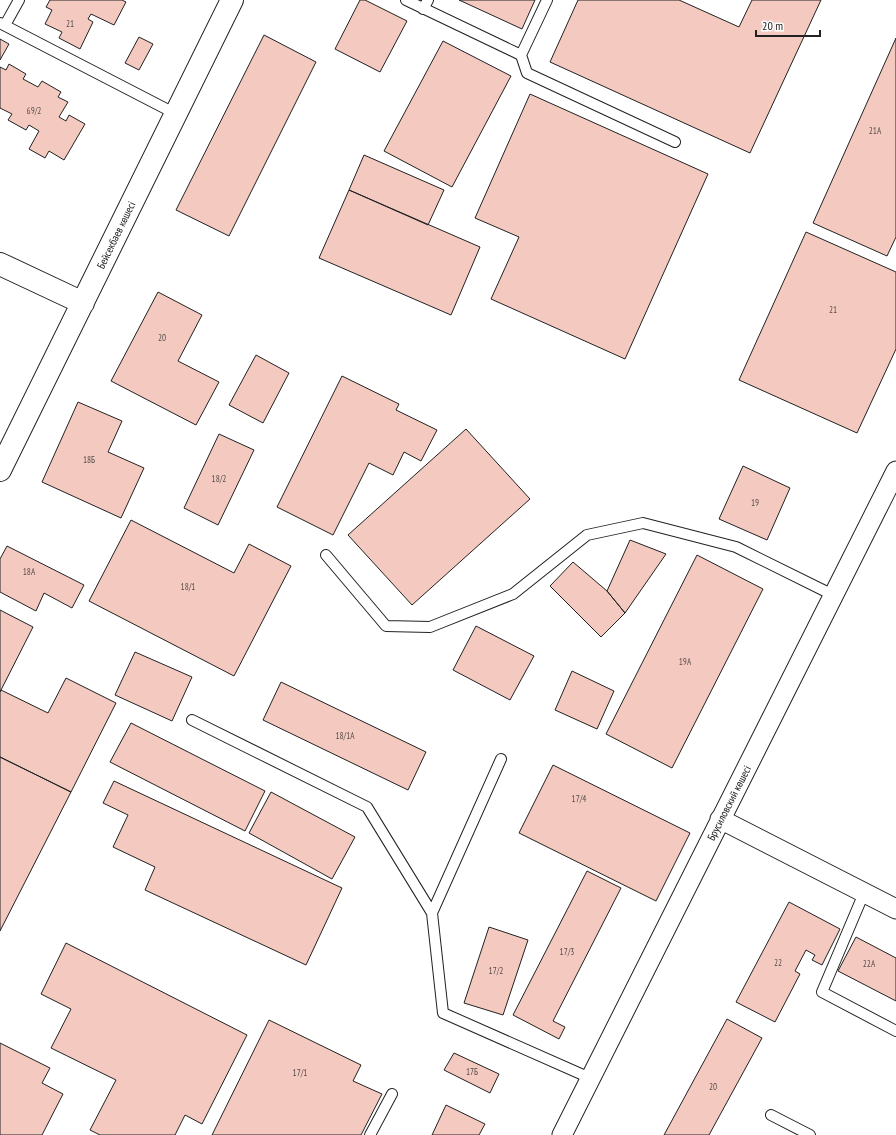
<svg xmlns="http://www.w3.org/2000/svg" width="896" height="1135" font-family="'PT Sans Narrow',sans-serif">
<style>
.building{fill:#f3c9c0;stroke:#222}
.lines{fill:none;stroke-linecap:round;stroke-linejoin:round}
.service-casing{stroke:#222;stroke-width:12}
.minor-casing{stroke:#222;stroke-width:21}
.tertiary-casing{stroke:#222;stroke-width:24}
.service{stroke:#fff;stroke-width:10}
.minor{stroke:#fff;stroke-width:19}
.tertiary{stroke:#fff;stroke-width:22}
.labels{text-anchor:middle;stroke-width:3;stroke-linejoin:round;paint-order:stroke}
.number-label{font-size:9px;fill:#564c4a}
.street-label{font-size:11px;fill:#222;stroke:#fff}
</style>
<rect width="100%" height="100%" fill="#fff"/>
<path class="building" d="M50,0h72l4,2 -12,23 -23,-11 -3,5 5,3 -13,27 -21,-11 3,-6 -17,-8 7,-14 -6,-3z
M360,0h5l42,21 -27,51 -45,-23z
M459,0h76l-13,29z
M578,0h101l60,27 13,-27h69l-71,153 -200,-91z
M264,35l52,27 -87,174 -53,-26z
M139,37l14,7 -14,26 -14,-7z
M896,38v199l-9,19 -74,-33z
M0,39l9,5 -9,16z
M443,41l68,35 -59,111 -68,-36z
M9,64l17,10 -3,5 15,8 4,-6 19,11 -3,5 10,5 -9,15 7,4 3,-6 16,9 -21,36 -15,-9 -4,7 -16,-9 10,-18 -10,-6 -3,5 -18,-10 4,-6 -12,-6v-41l6,3z
M530,94l178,80 -83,185 -134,-60 28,-62 -44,-19z
M364,155l80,35 -16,35 -79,-35z
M349,190l131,57 -29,68 -132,-57z
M806,232l90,40v77l-39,84 -118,-53z
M158,292l44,23 -24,46 41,21 -23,43 -85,-44z
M256,355l33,18 -26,50 -34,-18z
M342,376l57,28 -3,6 41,20 -16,31 -17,-9 -11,23 -24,-12 -36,72 -56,-28z
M78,402l44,19 -14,31 36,16 -23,50 -79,-36z
M466,429l64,70 -118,106 -64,-70z
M219,434l35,16 -36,75 -34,-17z
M743,466l47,22 -23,52 -48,-21z
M131,520l103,53 15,-29 42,22 -57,110 -145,-75z
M630,540l36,14 -41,59 -18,-22z
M7,546l77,39 -12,23 -28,-15 -8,18 -36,-19v-33z
M697,555l66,34 -91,179 -66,-34z
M573,562l34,29 18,22 -24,24 -51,-51z
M0,610l33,17 -33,65z
M476,626l58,30 -24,44 -57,-30z
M135,652l57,25 -20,44 -57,-26z
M572,671l42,20 -17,38 -42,-19z
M66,678l50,25 -45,89 -71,-35v-65l1,-2 47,23z
M281,682l145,70 -18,38 -145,-70z
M131,723l134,68 -20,40 -135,-69z
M0,757l71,35 -71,139z
M553,765l137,68 -34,68 -137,-68z
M114,781l228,107 -36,77 -161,-75 10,-23 -42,-20 15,-32 -25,-12z
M271,792l84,45 -23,42 -83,-46z
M587,871l34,17 -68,133 12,6 -6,12 -46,-24z
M789,902l51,27 -18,36 -10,-5 3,-5 -9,-5 -11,21 5,3 -25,48 -39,-20z
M489,927l39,13 -25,75 -39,-12z
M856,937l40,21v43l-58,-30z
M66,943l181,92 -45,89 -17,-9 -10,20h-75l-10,-5 26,-50 -65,-32 20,-39 -30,-15z
M727,1019l35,19 -53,97h-45z
M269,1020l92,45 -8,16 29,13 -21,41h-149z
M0,1043l50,25 -8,15 21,11 -21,41h-42z
M454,1053l45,21 -9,19 -46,-23z
M446,1105l39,19 -6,11h-47z"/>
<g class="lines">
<defs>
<path id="service" d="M406,0l115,55 6,18 148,69
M423,9l5,-9
M0,23l176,91
M5,25l14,-25
M521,55l26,-55
M326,555l60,71 44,1 83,-33 74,-59 56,-12 93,24 97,48
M192,720l175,87 65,106
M501,759l-69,154 11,100 147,65
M864,893l-42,99 74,39
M771,1115l39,20
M370,1135l22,-41"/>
<path id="minor" d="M720,819l176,90
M562,1135l334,-664"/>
<path id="tertiary" d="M0,264l83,39
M0,470l232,-470"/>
</defs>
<use href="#service" class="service-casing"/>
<use href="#minor" class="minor-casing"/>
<use href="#tertiary" class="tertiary-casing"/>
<use href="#service" class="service"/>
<use href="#minor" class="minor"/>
<use href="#tertiary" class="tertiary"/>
</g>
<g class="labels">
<g class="number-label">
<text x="70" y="27">21</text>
<text x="34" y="114">69/2</text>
<text x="875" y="134">21А</text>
<text x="833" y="313">21</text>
<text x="162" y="341">20</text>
<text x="89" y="463">18Б</text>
<text x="219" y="482">18/2</text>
<text x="755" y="506">19</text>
<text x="29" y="575">18А</text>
<text x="188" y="590">18/1</text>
<text x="685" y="665">19А</text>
<text x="345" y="739">18/1А</text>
<text x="579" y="802">17/4</text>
<text x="567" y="955">17/3</text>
<text x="778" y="966">22</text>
<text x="869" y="967">22А</text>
<text x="496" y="974">17/2</text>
<text x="472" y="1075">17Б</text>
<text x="300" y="1076">17/1</text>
<text x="713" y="1090">20</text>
</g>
<g class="street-label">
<text transform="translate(116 235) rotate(-64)" y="4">Бейсекбаев көшесі</text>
<text transform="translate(729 803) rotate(-63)" y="4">Брусиловский көшесі</text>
</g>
</g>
<path d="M756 30v6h64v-6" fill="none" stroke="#222222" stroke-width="2"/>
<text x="762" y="30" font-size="12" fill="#222222" stroke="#ffffff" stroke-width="3" paint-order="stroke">20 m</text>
</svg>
